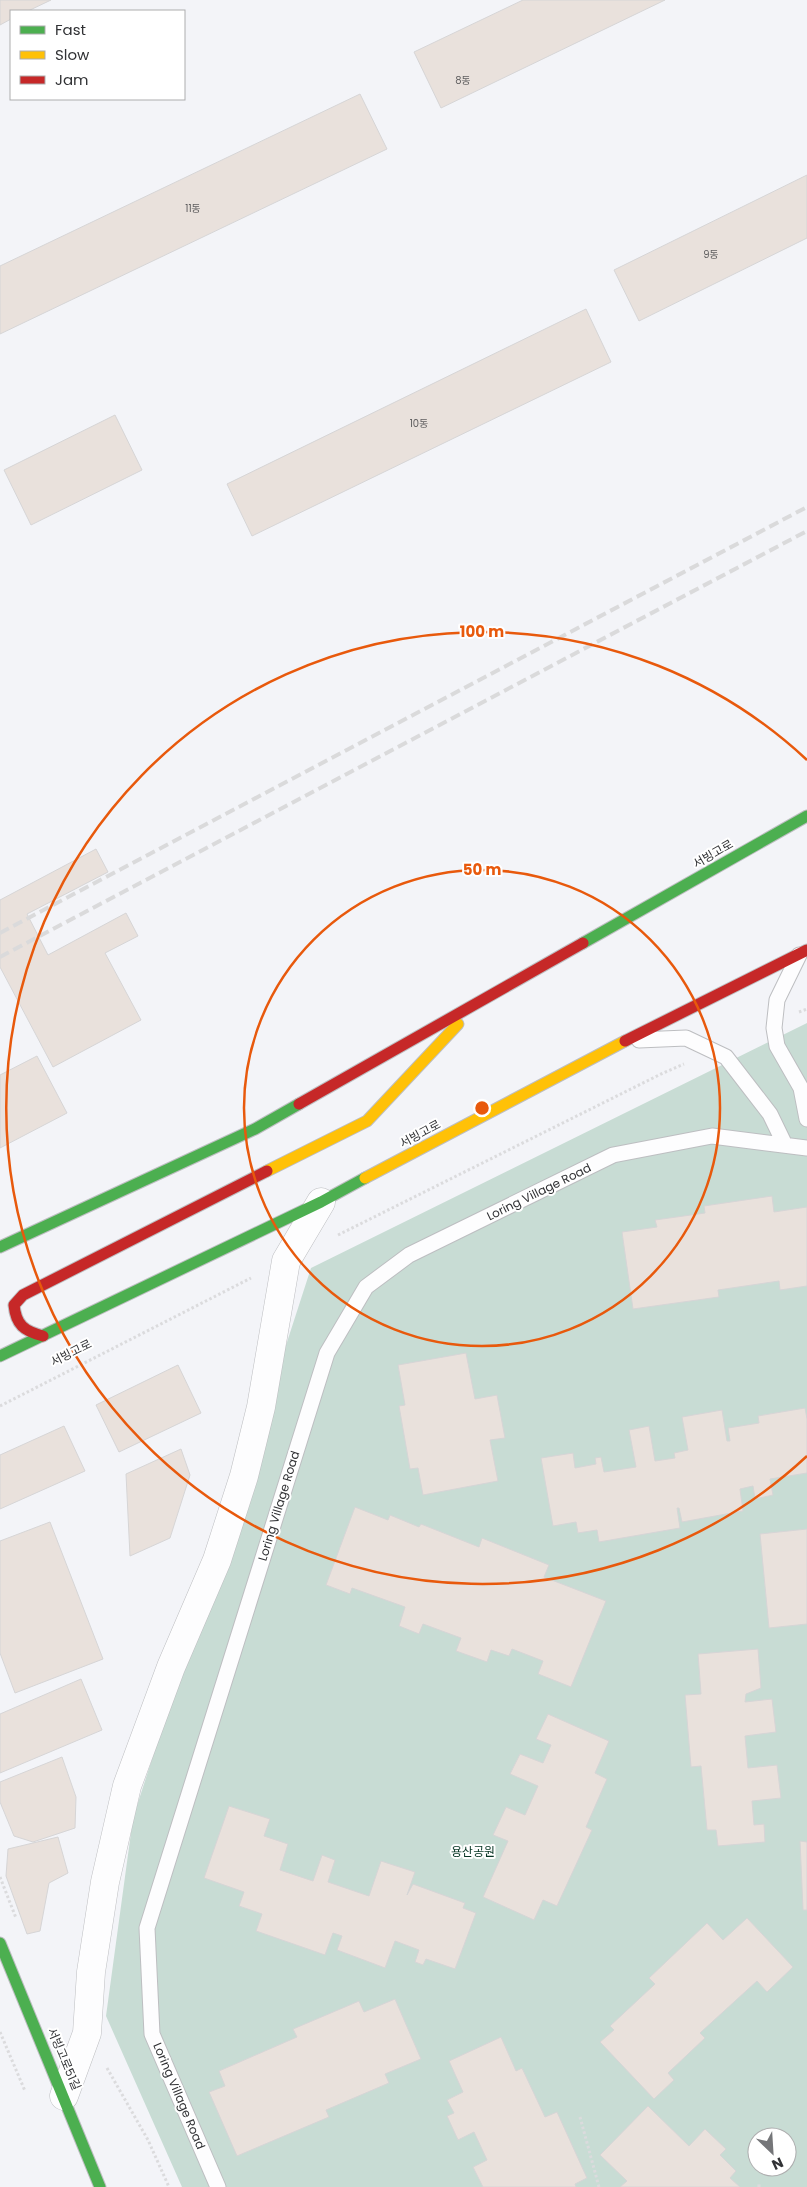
<svg xmlns="http://www.w3.org/2000/svg" width="807" height="2187" font-family="Poppins,'Noto Sans KR',sans-serif">
<style>
.green{fill:#c8dcd4;fill-rule:evenodd}
.building{fill:#e9e1dc;stroke:#d6d5d6}
.lines{fill:none;stroke-linecap:round;stroke-linejoin:round}
.lane-casing{stroke:#bdbec1;stroke-width:17}
.street-casing{stroke:#bdbec1;stroke-width:29}
.fast-casing{stroke:#bdbec1;stroke-width:13}
.slow-casing{stroke:#bdbec1;stroke-width:13}
.jam-casing{stroke:#bdbec1;stroke-width:13}
.path{stroke:#dbdbdd;stroke-width:3;stroke-dasharray:2.5 2.5;stroke-linecap:butt}
.lane{stroke:#fdfdfe;stroke-width:15}
.street{stroke:#fdfdfe;stroke-width:28}
.fast{stroke:#4caf50;stroke-width:11}
.slow{stroke:#ffc107;stroke-width:11}
.jam{stroke:#c62828;stroke-width:11}
.rail{stroke:#dadadb;stroke-width:4;stroke-dasharray:10 5;stroke-linecap:butt}
.ring{fill:none;stroke:#e8590c;stroke-width:2.5}
.labels{text-anchor:middle;stroke-width:4;stroke-linejoin:round;paint-order:stroke}
.number-label{font-size:10px;fill:#5f5e5f}
.street-label{font-size:12px;fill:#313235;stroke:#fff}
.park-label{font-size:12px;fill:#063423;stroke:#fff}
.centre{fill:#e8590c;stroke:#fff;stroke-width:2.5}
.ring-label{font-size:15px;text-anchor:middle;font-weight:bold;fill:#e8590c;stroke:#fff;stroke-width:4;stroke-linejoin:round;paint-order:stroke}
</style>
<rect width="100%" height="100%" fill="#f3f4f8"/>
<path class="green" d="M807,1023v1164h-625l-76,-171 27,-198 178,-550zM757,2137h30v30h-30z"/>
<path class="building" d="M0,0h51l-23,11h-17v8l-11,6z
M523,0h142l-224,108 -27,-56z
M360,94l27,55 -387,185v-68z
M807,175v63l-168,83 -25,-51z
M586,309l25,53 -359,174 -25,-52z
M115,415l27,55 -111,55 -27,-55z
M96,849l12,23 -81,42 21,41 78,-42 12,23 -33,17 36,67 -88,47 -53,-100v-67z
M37,1056l30,57 -67,35v-73z
M772,1196l2,16 33,-5v79l-27,4 -1,-9 -61,9 1,7 -86,12 -11,-77 35,-5 -2,-7 50,-7 -1,-7z
M466,1353l9,46 22,-4 8,43 -15,2 8,41 -75,14 -5,-27 -8,1 -11,-63 6,-1 -7,-40z
M178,1365l23,48 -82,39 -23,-47z
M805,1408l2,11v54l-37,6 3,16 -18,4 -2,-13 -13,3 3,22 -61,11 -3,-14h-2l3,20 -81,14 -2,-12 -19,3 -2,-11 -23,4 -12,-68 32,-5 2,15 21,-4 -1,-6 6,-1 3,15 32,-5 -7,-37 20,-4 6,35 20,-3 -1,-5 14,-3 -6,-33 40,-7 5,31h3l-2,-13 31,-5 -1,-7z
M64,1426l21,45 -85,38v-54z
M181,1449l9,26 -20,63 -40,18 -4,-82z
M355,1507l33,13 2,-5 29,12 2,-3 58,23 3,-9 67,27 -5,12 62,24 -35,86 -33,-13 5,-13 -31,-12 -3,7 -18,-6 -4,12 -31,-11 5,-13 -38,-14 -4,10 -20,-8 6,-19 -53,-19 -2,6 -24,-9z
M50,1522l53,137 -88,34 -15,-40v-112z
M807,1529v95l-38,4 -9,-94z
M758,1649l3,39 -15,6 -1,8 27,-3 4,33 -31,4 3,32 29,-3 4,33 -29,3 2,24 10,-1 1,18 -47,4 -2,-16h-9l-6,-64 -10,1 -6,-72 16,-1 -3,-40z
M81,1679l21,51 -102,43v-59z
M548,1714l61,27 -14,32 12,6 -21,48 6,3 -35,76 -14,-6 -9,20 -51,-23 25,-56 -15,-6 13,-28 19,8 13,-29 -28,-12 10,-20 23,9 8,-18 -15,-6z
M62,1757l14,40 -1,31 -42,14 -19,-6 -14,-34v-20z
M229,1806l41,13 -6,17 24,8 -8,26 33,11 9,-26 13,5 -7,22 41,14 12,-35 34,11 -8,23 6,-11 52,19 -2,5 13,5 -21,56 -29,-10 -3,6 -8,-3 4,-12 -24,-9 -10,27 -48,-18 5,-14 -9,-3 -8,22 -69,-24 6,-17 -23,-8 5,-14 -40,-14z
M58,1837l10,36 -19,10 -9,48 -13,3 -21,-58 2,-27z
M800,1841l7,1v68h-4z
M747,1918l46,49 -26,25 -10,-11 -57,52 5,5 -37,35 6,7 -20,19 -54,-57 14,-12 -4,-4 45,-42 -6,-6 58,-55 16,17z
M395,1999l26,60 -36,15 4,9 -63,27 3,7 -92,39 -28,-64 16,-6 -6,-15 78,-34 -4,-8 66,-28 5,11z
M501,2037l15,34 6,-3 23,49 12,-5 30,66 -12,6 1,3h-93l-10,-20 14,-7 -13,-28 -16,8 -11,-24 7,-3 -7,-13 16,-8 -14,-31z
M648,2106l41,40 16,-17 21,20 -6,6 16,16 -6,7 10,9h-120l7,-6 -27,-26z"/>
<g class="lines">
<defs>
<path id="lane" d="M799,955l-22,45 -3,28 3,18 24,42 6,31
M639,1040l47,-2 40,19 44,57 15,31
M218,2187l-66,-153 -5,-106 180,-575 39,-66 43,-32 204,-100 99,-19 95,12"/>
<path id="street" d="M64,2096l23,-63 4,-61 14,-90 22,-96 44,-119 46,-107 27,-84 17,-69 25,-146 35,-59"/>
<path id="fast" d="M583,943l224,-127
M0,1247l255,-118 44,-25
M0,1356l321,-154 44,-24
M0,1943l100,244"/>
<path id="slow" d="M267,1171l100,-50 91,-97
M365,1178l260,-137"/>
<path id="jam" d="M625,1041l182,-91
M299,1104l284,-161
M43,1336c-19,-5 -27,-11 -29,-31l9,-10 244,-124"/>
</defs>
<use href="#lane" class="lane-casing"/>
<use href="#street" class="street-casing"/>
<use href="#fast" class="fast-casing"/>
<use href="#slow" class="slow-casing"/>
<use href="#jam" class="jam-casing"/>
<path class="path" d="M799,1012l8,-3
M338,1235l325,-162 21,-9
M0,1406l251,-128
M0,1877l16,41
M0,2032l25,59
M107,2068l41,72 21,47
M580,2117l19,70
M759,2187v-3"/>
<use href="#lane" class="lane"/>
<use href="#street" class="street"/>
<use href="#fast" class="fast"/>
<use href="#slow" class="slow"/>
<use href="#jam" class="jam"/>
<path class="rail" d="M0,933l807,-426
M0,957l807,-426"/>
</g>
<g class="ring">
<circle cx="482" cy="1108" r="238"/>
<path d="M807 1456A476 476 0 1 1 807 760"/>
</g>
<g class="labels">
<g class="number-label">
<text x="463" y="84">8동</text>
<text x="193" y="212">11동</text>
<text x="711" y="258">9동</text>
<text x="419" y="427">10동</text>
</g>
<g class="street-label">
<text transform="translate(713 854) rotate(-30)" y="4">서빙고로</text>
<text transform="translate(420 1134) rotate(-28)" y="4">서빙고로</text>
<text transform="translate(539 1192) rotate(-26)" y="4">Loring Village Road</text>
<text transform="translate(71 1353) rotate(-27)" y="4">서빙고로</text>
<text transform="translate(279 1506) rotate(-73)" y="4">Loring Village Road</text>
<text transform="translate(64 2059) rotate(67)" y="4">서빙고로51길</text>
<text transform="translate(179 2096) rotate(67)" y="4">Loring Village Road</text>
</g>
<g class="park-label">
<text x="473" y="1856">용산공원</text>
</g>
</g>
<circle cx="482" cy="1108" r="8" class="centre"/>
<g class="ring-label">
<text x="482" y="637">100 m</text>
<text x="482" y="875">50 m</text>
</g>
<rect x="10" y="10" width="175" height="90" fill="#ffffff" stroke="#adadae"/>
<rect x="20" y="26" width="25" height="8" fill="#4caf50" stroke="#adadae"/>
<text x="55" y="35" font-size="15" fill="#313235">Fast</text>
<rect x="20" y="51" width="25" height="8" fill="#ffc107" stroke="#adadae"/>
<text x="55" y="60" font-size="15" fill="#313235">Slow</text>
<rect x="20" y="76" width="25" height="8" fill="#c62828" stroke="#adadae"/>
<text x="55" y="85" font-size="15" fill="#313235">Jam</text>
<g transform="translate(772 2152) rotate(155)"><circle r="24" fill="#ffffff" stroke="#adadae"/>
<path d="M0-4L9 19L0 12L-9 19Z" fill="#757679"/>
<text y="-8" font-size="14" font-weight="bold" text-anchor="middle" fill="#313235">N</text>
</g>
</svg>
